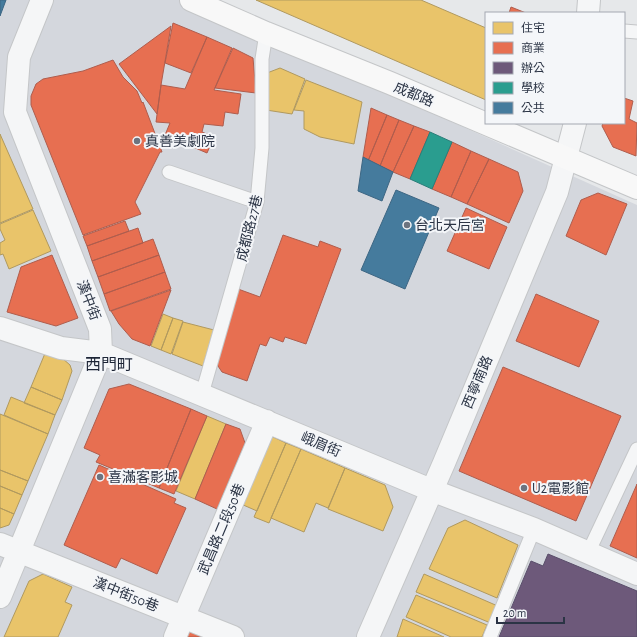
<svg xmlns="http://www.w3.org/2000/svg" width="637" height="637" font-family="'Alegreya Sans','Noto Sans TC',sans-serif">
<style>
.built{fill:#d4d7dd}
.homes{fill:#e9c46a;stroke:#b0995f}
.shops{fill:#e76f51;stroke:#af5d4d}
.offices{fill:#6d597a;stroke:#594e6a}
.schools{fill:#2a9d8f;stroke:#2a7e79}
.public{fill:#457b9d;stroke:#3d6683}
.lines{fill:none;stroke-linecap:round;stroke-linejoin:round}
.lane-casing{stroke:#c4c6c8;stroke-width:15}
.street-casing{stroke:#c4c6c8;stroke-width:24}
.secondary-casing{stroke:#c4c6c8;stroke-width:24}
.lane{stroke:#f5f6f7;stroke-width:13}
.street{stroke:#f5f6f7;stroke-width:22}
.secondary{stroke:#f8f8f8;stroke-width:22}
.poi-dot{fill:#6c737f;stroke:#f4f6f9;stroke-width:1.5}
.labels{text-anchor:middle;stroke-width:4;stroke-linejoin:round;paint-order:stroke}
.street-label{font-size:14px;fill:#2b3445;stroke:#f4f6f9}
.poi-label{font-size:14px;fill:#2b3445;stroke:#f4f6f9;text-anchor:start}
.quarter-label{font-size:16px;fill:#1d2536;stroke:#f4f6f9}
</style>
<rect width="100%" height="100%" fill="#e6e8ea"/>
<path class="built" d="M0,0h180l457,205v432h-637z"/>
<path class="homes" d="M256,0h165l65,28v72z
M280,68l25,11 -13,35 -26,-4 1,-37z
M306,80l56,22 -8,42 -34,-7 -16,-8v-18l-10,-1z
M0,134l33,75 -33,14z
M33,210l18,41 -42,18 -6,-15 -3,1v-12l5,-3 -5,-11v-5z
M163,314l10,4 -12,32 -10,-4z
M173,318l10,3 -12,33 -10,-4z
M183,322l31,8 -11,36 -31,-12z
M46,351l16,7 8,7 2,6 -10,29 -31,-13z
M31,387l31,13 -7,15 -31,-12z
M11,397l44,18 -7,19 -44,-19z
M0,414l48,20 -20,47 -28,-11z
M207,416l19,8 -31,75 -19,-8z
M271,436l15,7 -29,68 -16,-7z
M286,443l15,6 -32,74 -15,-6z
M301,449l44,19 -17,40 -12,-5 -12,29 -33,-14z
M345,468l40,17 8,22 -10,24 -55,-22z
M0,470l28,11 -6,14 -22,-9z
M0,486l22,9 -8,19 -14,-6z
M0,508l14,6 -5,11 -9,3z
M465,520l53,25 -21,53 -68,-29 19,-41z
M43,574l29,13 -7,15 7,3 -14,32h-54l25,-56z
M424,574l76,33 -7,17 -77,-32z
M416,595l71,30 -5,12h-31l-45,-20z
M403,619l41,18h-47z"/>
<path class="shops" d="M511,7l15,6h-17z
M173,23l34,14 -16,36 -26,-10z
M171,26l-10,59 -4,29 -38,-50z
M207,37l25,11 -18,42 27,4 -3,20 -13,-2 -2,14 -19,-2 -2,8 12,5 -7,16 -42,-18 5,-12 -14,-1 5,-37 24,4z
M233,48l20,10 3,35 -41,-5z
M113,60l10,17 14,14 5,12 1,-1 19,50h-2l-25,50 6,12 -58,21 -52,-130v-9l5,-12 7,-5 40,-8z
M624,98l9,3 -4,18 8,4 -1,33 -23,-9 -11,-21 1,-3h21z
M371,108l16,7 -19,46 -5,-4z
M387,115l12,5 -19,46 -12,-5z
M399,120l15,6 -21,46 -13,-6z
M414,126l16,6 -20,47 -17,-7z
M452,142l19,9 -20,46 -19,-8z
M471,151l18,8 -22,45 -16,-7z
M489,159l29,13 5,19 -14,32 -42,-19z
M598,193l29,11 -21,51 -40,-19 15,-36z
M466,208l41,19 -18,42 -42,-18z
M125,221l4,10 -42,15 -4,-10z
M138,228l5,15 -51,18 -5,-15z
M283,235l35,12 2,-6 21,8 -35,95 -21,-7 -2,5 -13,-5 -4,9 -6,-2 -13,37 -25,-9 -6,-9 22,-74 22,8z
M153,239l6,16 -61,22 -6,-16z
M52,255l26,63 -22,8 -49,-14 14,-45z
M159,255l6,17 -61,22 -6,-17z
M165,272l6,17 -61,22 -6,-17z
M171,290l-21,56 -18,-7 -13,-15 -8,-13z
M536,294l63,27 -20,46 -63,-26z
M503,367l118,49 -45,105 -117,-50z
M129,384l62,25 -32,79 -63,-26 4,-7 -16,-7 25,-59z
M191,409l16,7 -33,78 -15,-6z
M226,424l14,5 5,14 -28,66 -22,-10z
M99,465l77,34 -2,4 12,5 -29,66 -36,-16 -5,10 -52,-23z
M637,484v74l-27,-12z
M187,628l32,9h-40z"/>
<path class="offices" d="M548,554l89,37v46h-138l32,-76 12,5z"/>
<path class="schools" d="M430,132l22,10 -20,47 -22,-10z"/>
<path class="public" d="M0,0h6l-6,16z
M363,157l30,15 -11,29 -24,-10z
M396,190l43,18 -34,81 -44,-19z"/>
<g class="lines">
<defs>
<path id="lane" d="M624,31l13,1
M169,172l88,30
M202,394l55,-192 5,-54v-89l4,-26
M588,553l49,-104
M490,637l44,-108"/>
<path id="street" d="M588,13l1,-13
M0,328l61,20 40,5 330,137 103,39 103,45
M0,544l233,93
M0,597l101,-244 -1,-24 -85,-217 4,-55 23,-57
M175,637l92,-216
M368,637l76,-174 113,-271 18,-69"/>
<path id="secondary" d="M191,0l75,33 124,50 247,105"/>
</defs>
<use href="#lane" class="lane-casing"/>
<use href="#street" class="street-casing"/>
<use href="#secondary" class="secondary-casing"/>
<use href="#lane" class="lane"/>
<use href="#street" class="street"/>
<use href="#secondary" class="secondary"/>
</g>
<g class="poi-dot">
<circle cx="137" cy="141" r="4"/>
<circle cx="407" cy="225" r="4"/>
<circle cx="100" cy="477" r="4"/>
<circle cx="524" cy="488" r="4"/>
</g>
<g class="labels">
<g class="street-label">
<text transform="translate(414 94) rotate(23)" y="5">成都路</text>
<text transform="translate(249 228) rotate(-76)" y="5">成都路27巷</text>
<text transform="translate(89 300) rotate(69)" y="5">漢中街</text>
<text transform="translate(477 382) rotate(-67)" y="5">西寧南路</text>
<text transform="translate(321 444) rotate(23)" y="5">峨眉街</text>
<text transform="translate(221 529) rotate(-67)" y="5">武昌路二段50巷</text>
<text transform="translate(126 594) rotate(22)" y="5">漢中街50巷</text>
</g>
<g class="poi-label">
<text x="145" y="146">真善美劇院</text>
<text x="415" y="230">台北天后宮</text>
<text x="108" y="482">喜滿客影城</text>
<text x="532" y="493">U2電影館</text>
</g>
<g class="quarter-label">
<text x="109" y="370">西門町</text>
</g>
</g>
<rect x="485" y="12" width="140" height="112" fill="#f4f6f9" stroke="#a4a8b1"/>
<rect x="493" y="22" width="20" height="12" fill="#e9c46a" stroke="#a4a8b1"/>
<text x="521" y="32" font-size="12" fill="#2b3445">住宅</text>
<rect x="493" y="42" width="20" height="12" fill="#e76f51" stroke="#a4a8b1"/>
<text x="521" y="52" font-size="12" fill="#2b3445">商業</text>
<rect x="493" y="62" width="20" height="12" fill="#6d597a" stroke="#a4a8b1"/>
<text x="521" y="72" font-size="12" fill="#2b3445">辦公</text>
<rect x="493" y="82" width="20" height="12" fill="#2a9d8f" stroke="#a4a8b1"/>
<text x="521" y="92" font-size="12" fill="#2b3445">學校</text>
<rect x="493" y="102" width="20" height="12" fill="#457b9d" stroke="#a4a8b1"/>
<text x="521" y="112" font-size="12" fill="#2b3445">公共</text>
<path d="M497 617v6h67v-6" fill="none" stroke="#2b3445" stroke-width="2"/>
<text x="503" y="617" font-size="12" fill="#2b3445" stroke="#f4f6f9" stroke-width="3" paint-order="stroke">20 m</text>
</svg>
